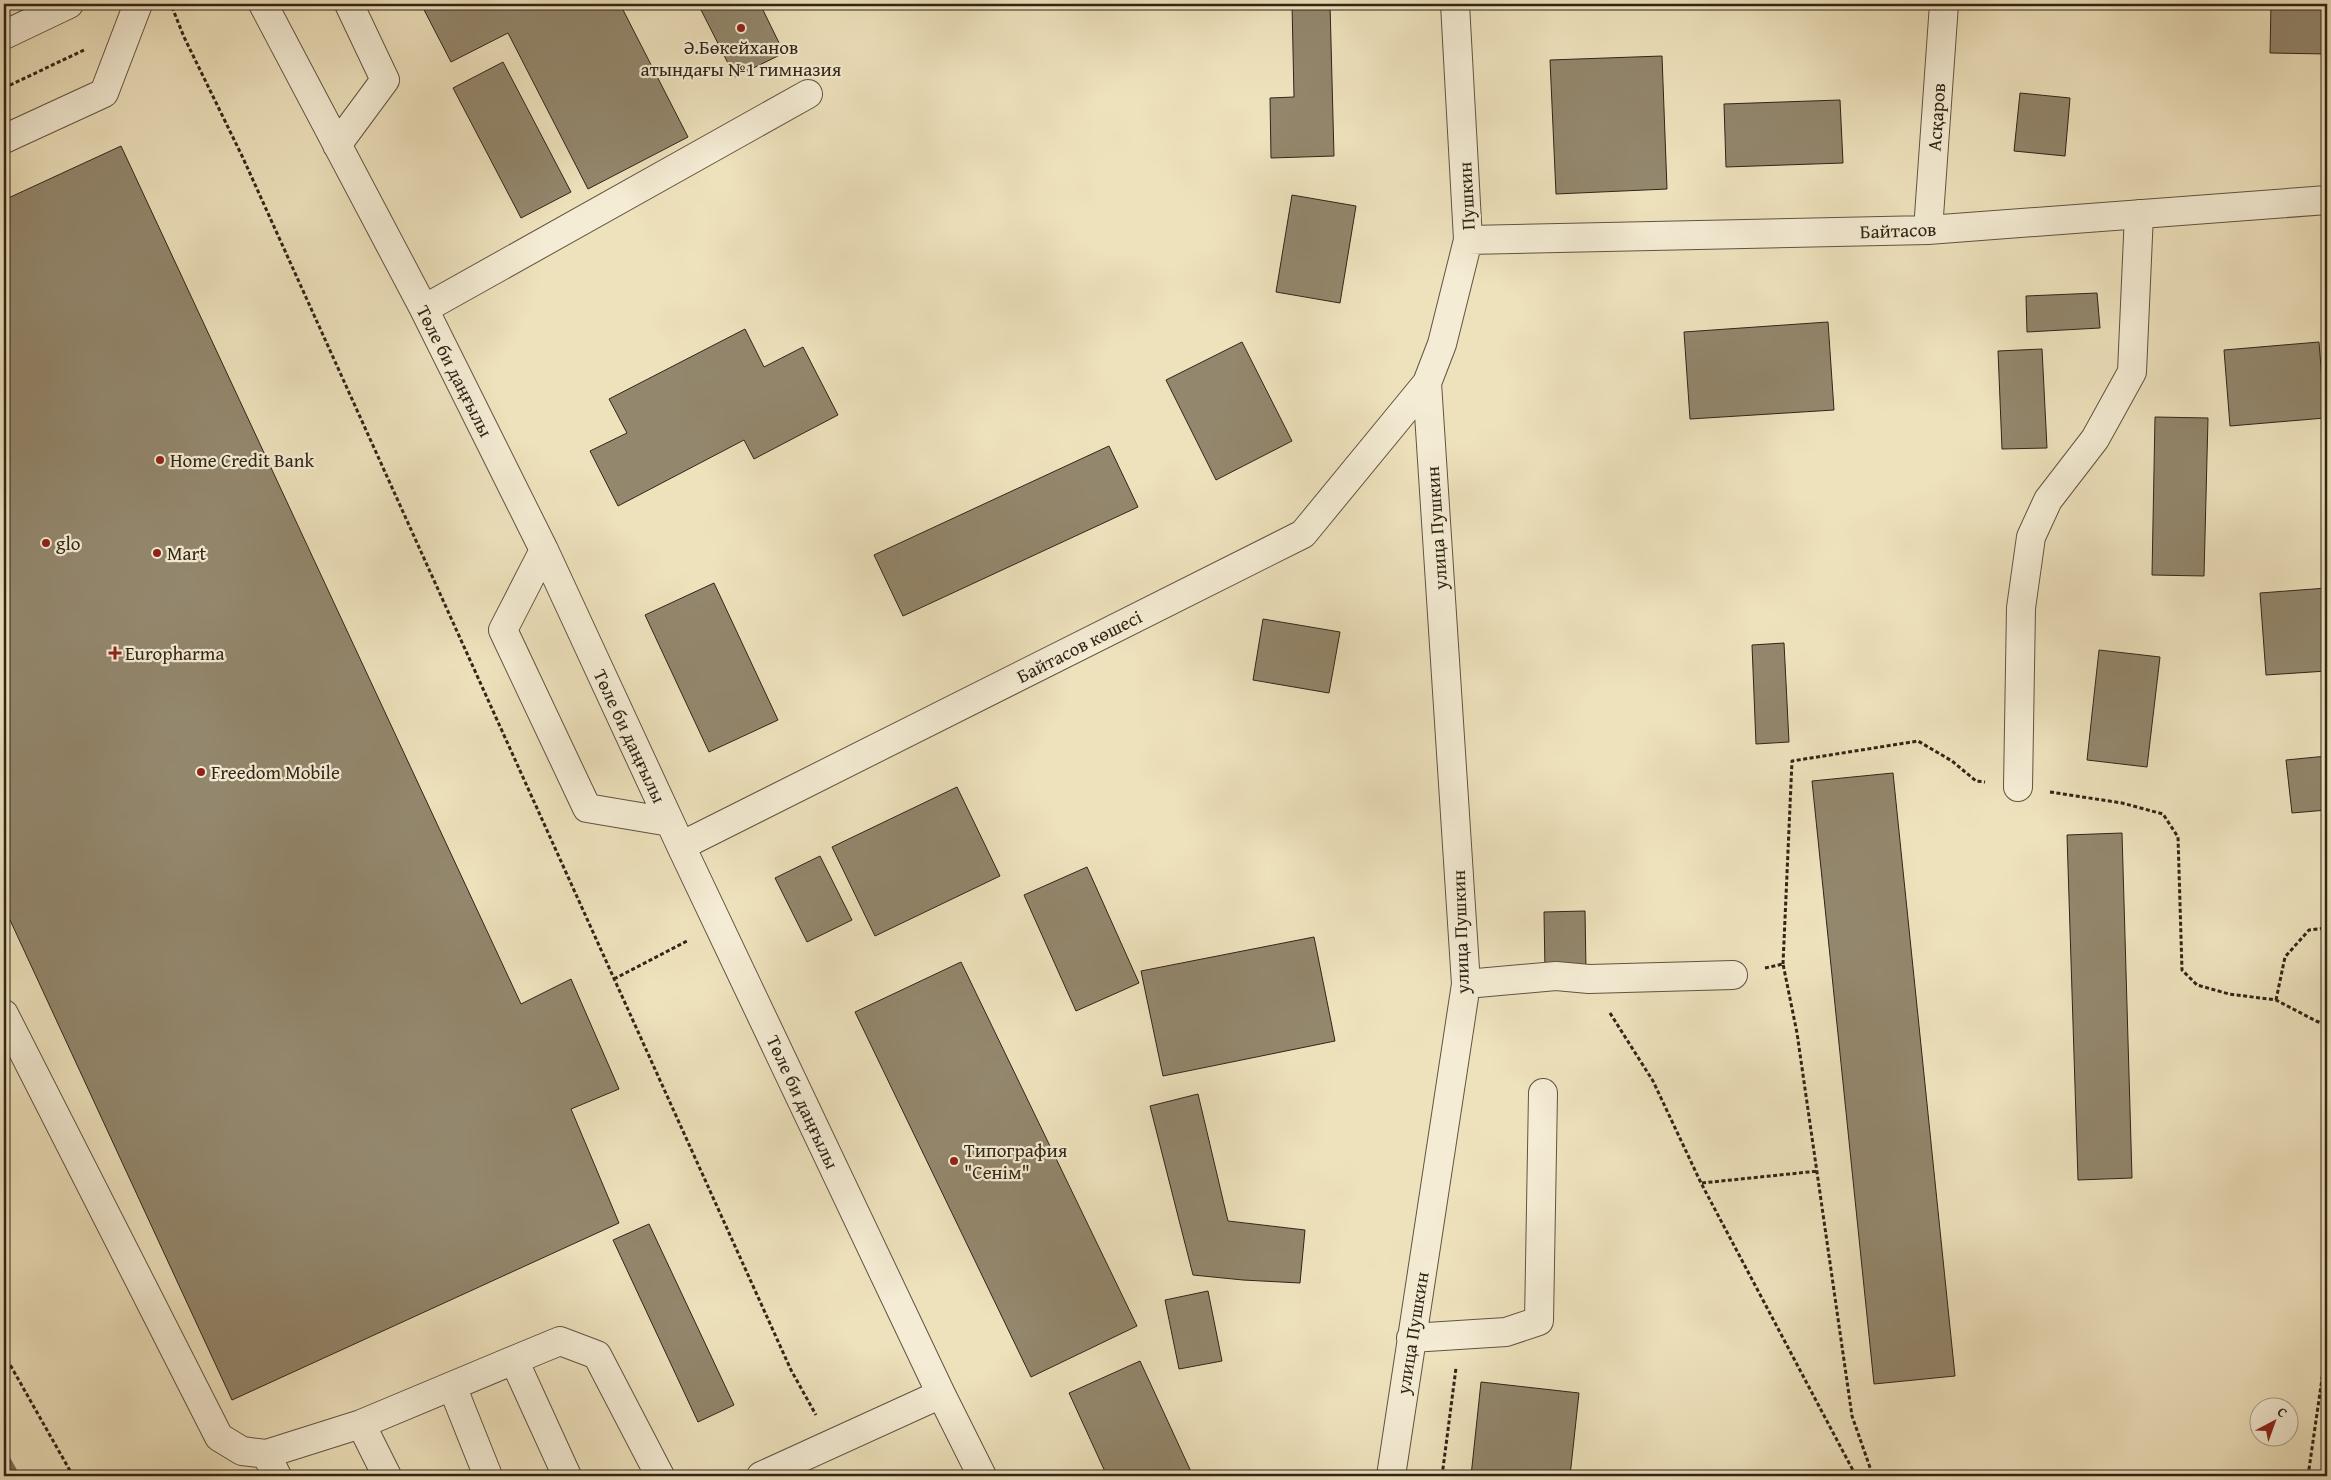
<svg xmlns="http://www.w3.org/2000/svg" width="2331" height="1480" font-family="'Gentium Book Plus',serif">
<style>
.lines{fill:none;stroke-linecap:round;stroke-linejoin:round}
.stream{stroke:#7b7059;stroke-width:11}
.building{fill:#93876d;stroke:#302517}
.minor-casing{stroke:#605440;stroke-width:30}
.path{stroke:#302517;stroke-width:3;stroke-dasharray:4 2.5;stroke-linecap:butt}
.minor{stroke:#f4ecd4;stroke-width:28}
.poi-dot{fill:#8f2418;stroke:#f4ecd4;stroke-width:2}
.labels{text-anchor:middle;stroke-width:4.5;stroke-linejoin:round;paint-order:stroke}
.poi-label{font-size:19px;fill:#302517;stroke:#f4ecd4;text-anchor:start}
.street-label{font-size:19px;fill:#302517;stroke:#f4ecd4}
</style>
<rect width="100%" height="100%" fill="#eee2bd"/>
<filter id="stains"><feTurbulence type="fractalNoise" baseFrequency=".004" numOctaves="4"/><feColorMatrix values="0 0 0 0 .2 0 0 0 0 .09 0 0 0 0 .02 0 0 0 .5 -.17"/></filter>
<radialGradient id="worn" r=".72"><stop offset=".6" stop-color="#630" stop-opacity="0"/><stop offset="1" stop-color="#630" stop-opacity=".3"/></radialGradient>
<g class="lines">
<path class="stream" d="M4,1458l10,18"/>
</g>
<path class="building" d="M421,4h199l68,133 -100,52 -80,-156 -57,29z
M698,4h62l24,49 -49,24z
M1292,4h38l4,152 -63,2 -1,-60 24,-1z
M1485,4h49l-49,2z
M2271,4h56v50l-57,-1z
M1662,56l5,133 -111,5 -6,-134z
M503,62l68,130 -50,26 -68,-130z
M2020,93l50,5 -5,58 -51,-5z
M1840,100l3,63 -117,4 -2,-63z
M121,146l400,858 50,-25 48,110 -48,20 48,114 -387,177 -228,-493v-707z
M1292,195l64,11 -16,97 -64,-11z
M2097,293l3,35 -73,4 -1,-36z
M1828,322l6,88 -144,9 -6,-87z
M745,329l19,38 39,-20 35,68 -84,44 -10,-19 -126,66 -28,-55 37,-18 -18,-34z
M1242,342l50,99 -76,39 -50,-100z
M2319,342l6,76 -95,8 -6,-76z
M2042,349l5,99 -45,1 -4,-98z
M2155,417l53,1 -4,158 -52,-1z
M1109,446l29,61 -235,109 -29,-61z
M714,583l64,137 -69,32 -64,-137z
M2327,588v83l-61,4 -6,-82z
M1263,619l77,13 -11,61 -76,-13z
M1784,643l5,99 -33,2 -4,-99z
M2099,650l61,7 -13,110 -60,-7z
M2327,756v54l-35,3 -6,-53z
M1893,773l62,603 -81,8 -62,-603z
M957,787l43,89 -125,60 -43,-89z
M2122,833l10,345 -54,2 -11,-345z
M820,856l32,64 -45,22 -32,-64z
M1087,867l52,116 -63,28 -52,-116z
M1585,911l1,60 -41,1 -1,-60z
M1314,937l21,104 -172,35 -22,-105z
M961,962l176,364 -106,51 -176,-365z
M1198,1094l30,127 77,9 -5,53 -57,-3 -50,-5 -43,-169z
M649,1224l85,181 -36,17 -85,-182z
M1208,1291l14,70 -43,8 -14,-69z
M1140,1361l53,115h-86l-38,-83z
M1481,1382l98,11 -9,83h-99z"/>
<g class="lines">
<defs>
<path id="minor" d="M263,4l161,305 120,241 137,296 260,548 41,82
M4,35l65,-31
M4,139l100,-46 34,-89
M337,145l48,-65 -36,-76
M1928,230l16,-226
M1468,240l460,-10 399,-30
M424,309l384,-215
M544,550l-41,80 84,178 83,14
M2018,787l3,-179 10,-71 17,-37 47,-61 37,-67 7,-158
M681,846l622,-312 124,-151 15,-39 26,-104 -13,-236
M1466,984l90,-8 33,3 144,-4
M4,1014l215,423 23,14 24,3 95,-30 153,-64 53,116
M1411,1338l95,-6 33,-11 4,-228
M514,1360l46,-19 37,14 63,121
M452,1386l36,90
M361,1424l26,52
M266,1454l11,22
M761,1476l180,-82
M1391,1476l75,-492 -39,-601"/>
</defs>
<use href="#minor" class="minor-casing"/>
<path class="path" d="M172,7l12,30 59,121 548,1212 25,45
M4,88l80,-38
M2050,792l72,11 41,11 15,23 4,133 15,15 32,9 47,6 40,21 11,4
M1783,964l9,-203 126,-20 34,20 24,20 9,1
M1765,968l18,-4 14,69 55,383 21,60
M614,979l75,-39
M2276,1000l9,-43 24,-27 18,-2
M1610,1013l43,68 48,102 155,293
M1702,1183l116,-12
M4,1354l69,122
M1442,1476l14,-108
M2308,1476l19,-132"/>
<use href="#minor" class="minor"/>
</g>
<g class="poi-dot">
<circle cx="741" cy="28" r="5"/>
<circle cx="160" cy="460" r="5"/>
<circle cx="46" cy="543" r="5"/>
<circle cx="157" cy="553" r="5"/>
<path d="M112.5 645.5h5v5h5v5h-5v5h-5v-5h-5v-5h5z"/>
<circle cx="201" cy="772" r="5"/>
<circle cx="954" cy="1161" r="5"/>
</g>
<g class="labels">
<g class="poi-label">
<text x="741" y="54" text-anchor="middle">Ә.Бөкейханов<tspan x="741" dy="22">атындағы №1 гимназия</tspan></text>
<text x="170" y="467">Home Credit Bank</text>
<text x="56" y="550">glo</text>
<text x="167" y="560">Mart</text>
<text x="125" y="660">Europharma</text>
<text x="211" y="779">Freedom Mobile</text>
<text x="964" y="1157">Типография<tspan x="964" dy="22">"Сенім"</tspan></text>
</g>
<g class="street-label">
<text transform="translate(1936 117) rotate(-86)" y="7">Асқаров</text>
<text transform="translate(1466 196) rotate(-93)" y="7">Пушкин</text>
<text transform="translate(1898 230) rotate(-2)" y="7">Байтасов</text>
<text transform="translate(455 371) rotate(63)" y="7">Төле би даңғылы</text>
<text transform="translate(1436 528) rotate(-94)" y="7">улица Пушкин</text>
<text transform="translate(1079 646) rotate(-27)" y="7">Байтасов көшесі</text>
<text transform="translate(630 736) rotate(65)" y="7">Төле би даңғылы</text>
<text transform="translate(1460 932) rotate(-92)" y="7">улица Пушкин</text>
<text transform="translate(803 1102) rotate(65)" y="7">Төле би даңғылы</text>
<text transform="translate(1412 1333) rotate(-81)" y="7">улица Пушкин</text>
</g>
</g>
<rect width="2331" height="1480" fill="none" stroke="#eee2bd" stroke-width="20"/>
<rect x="5" y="5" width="2321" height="1470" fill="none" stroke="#302517" stroke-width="2.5"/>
<rect x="10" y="10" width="2311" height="1460" fill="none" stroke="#302517"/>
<g transform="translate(2274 1422) rotate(41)"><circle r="24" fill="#f4ecd4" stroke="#a69c88"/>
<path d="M0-4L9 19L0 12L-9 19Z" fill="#8f2418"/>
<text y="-8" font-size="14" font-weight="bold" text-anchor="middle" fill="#302517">С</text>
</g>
<rect width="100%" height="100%" filter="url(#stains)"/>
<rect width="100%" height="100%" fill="url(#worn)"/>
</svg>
